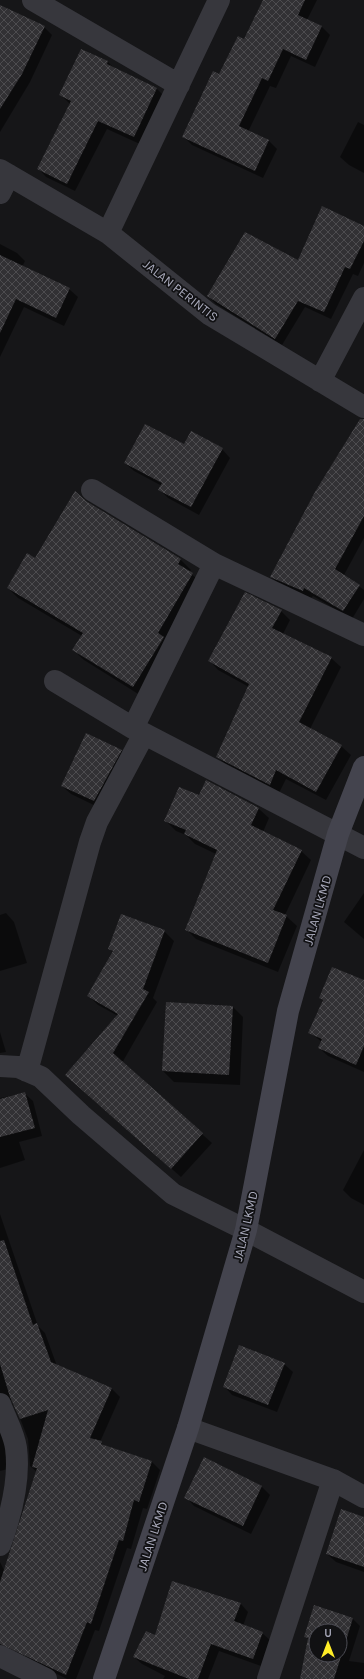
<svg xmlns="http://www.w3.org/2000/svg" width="364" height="1679" font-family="Karla,sans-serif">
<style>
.shadow{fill:#0007;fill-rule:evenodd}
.building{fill:url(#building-cross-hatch);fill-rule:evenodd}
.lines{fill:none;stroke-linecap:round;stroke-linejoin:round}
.street{stroke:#37373d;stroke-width:22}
.secondary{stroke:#44444e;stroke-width:22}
.labels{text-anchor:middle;stroke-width:3.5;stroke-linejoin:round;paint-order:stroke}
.street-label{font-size:13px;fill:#a7a8b9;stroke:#111113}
</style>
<defs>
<pattern id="building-cross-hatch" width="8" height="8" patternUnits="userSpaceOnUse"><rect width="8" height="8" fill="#323134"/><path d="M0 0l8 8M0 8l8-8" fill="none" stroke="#4d4c4f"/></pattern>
</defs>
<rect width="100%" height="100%" fill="#161618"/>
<path class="shadow" d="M265,0h52l-10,20 15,7 8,8 -15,32 -24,-11 -15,32 -6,-2 -22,46 21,9 8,8 -14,29 -71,-33 -9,-9 37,-61 25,-34z
M0,17l44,10 8,8 -22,47 -30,50z
M82,50l26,12 7,7 42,20 8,8 -23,48 -35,-16 -32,62 -29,-14 -8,-9 32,-64 -9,-9z
M358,122l6,3v48l-15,-8 -9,-8z
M364,227v36l-6,13 -5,-2 -22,45 -26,-12 -23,38 -66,-41 -8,-8 90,-34z
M0,244l17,9 8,8 -3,6 47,22 9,8 -14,29 -40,-19 -24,50z
M364,436v102l-20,37 20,15v9l-12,20 -39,-23 -2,2 -32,-14 -8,-7z
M184,446l38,3 8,9 -31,57 -31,-17 -8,-8 2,-4 -28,-15 -9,-8z
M85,501l95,58 11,11 -2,2 14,12 -60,113 -59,-37 -11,-10 9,-14 -64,-38 -10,-10 27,-29z
M281,611l9,9 -7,14 48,24 10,9 -31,62 31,17 10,9 -25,45 -40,-21 -7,14 -52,-27 -9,-9 31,-70 -31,-17 -9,-10z
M121,750l8,9 -27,50 -31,-15 -9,-8z
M200,797l59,12 10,9 -6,14 38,19 10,9 -26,55 12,11 -19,46 -82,-33 -10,-10 30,-75 -21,-10 -9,-9 -10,-4 -10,-10z
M364,893v46l-20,-17z
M6,913l8,9 13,41 -27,8v-56z
M164,931l10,10 -21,57 4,4 -35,61 90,80 -31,34 -106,-93 43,-68 -20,-11 -9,-9 24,-43 -3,-4z
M364,981v91l-36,-16 -9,-8 3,-6 -13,-10 14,-31 -3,-3z
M233,1007l10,10 -3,68 -66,-3 -11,-11z
M0,1032l6,20 -6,1z
M24,1093l9,8 9,35 -23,6 6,18 -25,8v-70z
M364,1150v55l-13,-7 -8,-8z
M0,1214l38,112 7,7 12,33 55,23 8,8 -20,45 6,5 46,15 8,8 -13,39 -4,-1 -12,41 -4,-1 -28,83 -4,-1 -19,49h-9l-52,-26 -15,-1v-90l5,10 32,-100 -7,-6 -2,-27 -15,-39h-9l-4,3z
M284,1364l9,8 -16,40 -45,-17 -8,-9z
M0,1427l12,41 -12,3z
M205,1459l57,28 8,8 -19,39 -57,-28 -8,-9z
M364,1518v54l-28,-10 -9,-8z
M173,1583l68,21 7,8 -5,14 19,7 8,7 -9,26 -42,-15 -11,28h-45l2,-3 -23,-12 -8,-7 21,-20z
M314,1607l39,12 7,7 -11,35 15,2v16h-63l8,-39 -4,-4zM316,1631h24v24h-24z"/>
<path class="building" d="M263,0h42l-7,15 24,11 -16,34 -23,-11 -15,32 -6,-3 -23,48 30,14 -14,31 -73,-34 31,-66 6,3 19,-38 6,3z
M0,5l45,21 -23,48 -22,35z
M81,49l27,12 -1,3 50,24 -23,49 -36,-16 -31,63 -30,-15 34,-68 -12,-6z
M322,206l42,20v15l-14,28 -5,-2 -21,45 -26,-11 -23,38 -68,-43 38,-64 53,28z
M0,255l70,33 -14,30 -40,-19 -16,34z
M360,419h4v97l-29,53 25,16 -17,26 -39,-23 -1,3 -33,-14 45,-85z
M145,424l39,20 7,-13 32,17 -32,59 -33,-17 4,-7 -38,-20z
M75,491l11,10 95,58 -3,5 15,9 -35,60 6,4 -31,50 -61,-37 11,-17 -76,-45 20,-35 8,5z
M245,592l37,18 -10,18 60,29 -33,65 43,23 -26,47 -40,-22 -6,15 -54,-28 33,-73 -41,-23z
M86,733l36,17 -28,51 -33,-15z
M206,780l53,28 -8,17 51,25 -29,60 14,5 -19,48 -83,-33 32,-80 -33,-16 2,-4 -22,-9 15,-34 20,8z
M121,914l44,16 -22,59 6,3 -36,61 90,80 -32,36 -106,-94 53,-61 -31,-18 26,-45 -5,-2z
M332,967l32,13v66l-8,19 -38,-17 4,-9 -14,-6 15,-33 -4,-2z
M166,1002l67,4 -4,69 -67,-4z
M25,1092l10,36 -35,9v-38z
M4,1240l29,85 4,-2 14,39 61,26 -22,50 12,3 -1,3 51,17 -13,41 -5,-2 -11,41 -4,-1 -28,84 -4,-2 -21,53 -66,-31v-62l37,-114 -5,-1 16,-57 -28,9 -10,-22 -10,-33v-123z
M239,1345l46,18 -17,42 -45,-18z
M204,1457l58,29 -19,40 -59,-28z
M341,1509l23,8v50l-38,-13z
M172,1581l69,22 -7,18 29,11 -10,27 -42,-15 -13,35h-9l-56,-22 13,-26 9,4z
M314,1605l39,13 -19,61h-34l8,-41 -4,-1zM316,1631h24v24h-24z"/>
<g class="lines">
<path class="street" d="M33,0l146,85
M0,170l108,63 101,81 155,93
M0,193l9,-18
M108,233l111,-233
M320,381l44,-83
M92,490l122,74 150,71
M55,681l78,47 231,120
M133,728l81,-164
M0,1066l18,1 23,10 40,38 92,79 73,36 118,62
M27,1071l63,-229 7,-20 47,-88
M0,1404c5,14 14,29 16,44 4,31 -5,67 -16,97
M188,1428l145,52 31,17
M0,1656l46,23
M268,1679l65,-199"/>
<path class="secondary" d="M104,1679l84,-251 58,-198 42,-219 50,-177 26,-67"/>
</g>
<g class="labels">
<g class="street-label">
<text transform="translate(181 290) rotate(38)" y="5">JALAN PERINTIS</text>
<text transform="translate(317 910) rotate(-74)" y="5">JALAN LKMD</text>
<text transform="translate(245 1226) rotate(-77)" y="5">JALAN LKMD</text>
<text transform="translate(152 1536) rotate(-72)" y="5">JALAN LKMD</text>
</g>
</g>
<g transform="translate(328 1643)"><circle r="19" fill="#111113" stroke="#4d4d55"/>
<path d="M0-3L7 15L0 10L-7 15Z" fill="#ffed27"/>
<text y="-6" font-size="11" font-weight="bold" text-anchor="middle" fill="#a7a8b9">U</text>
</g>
</svg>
